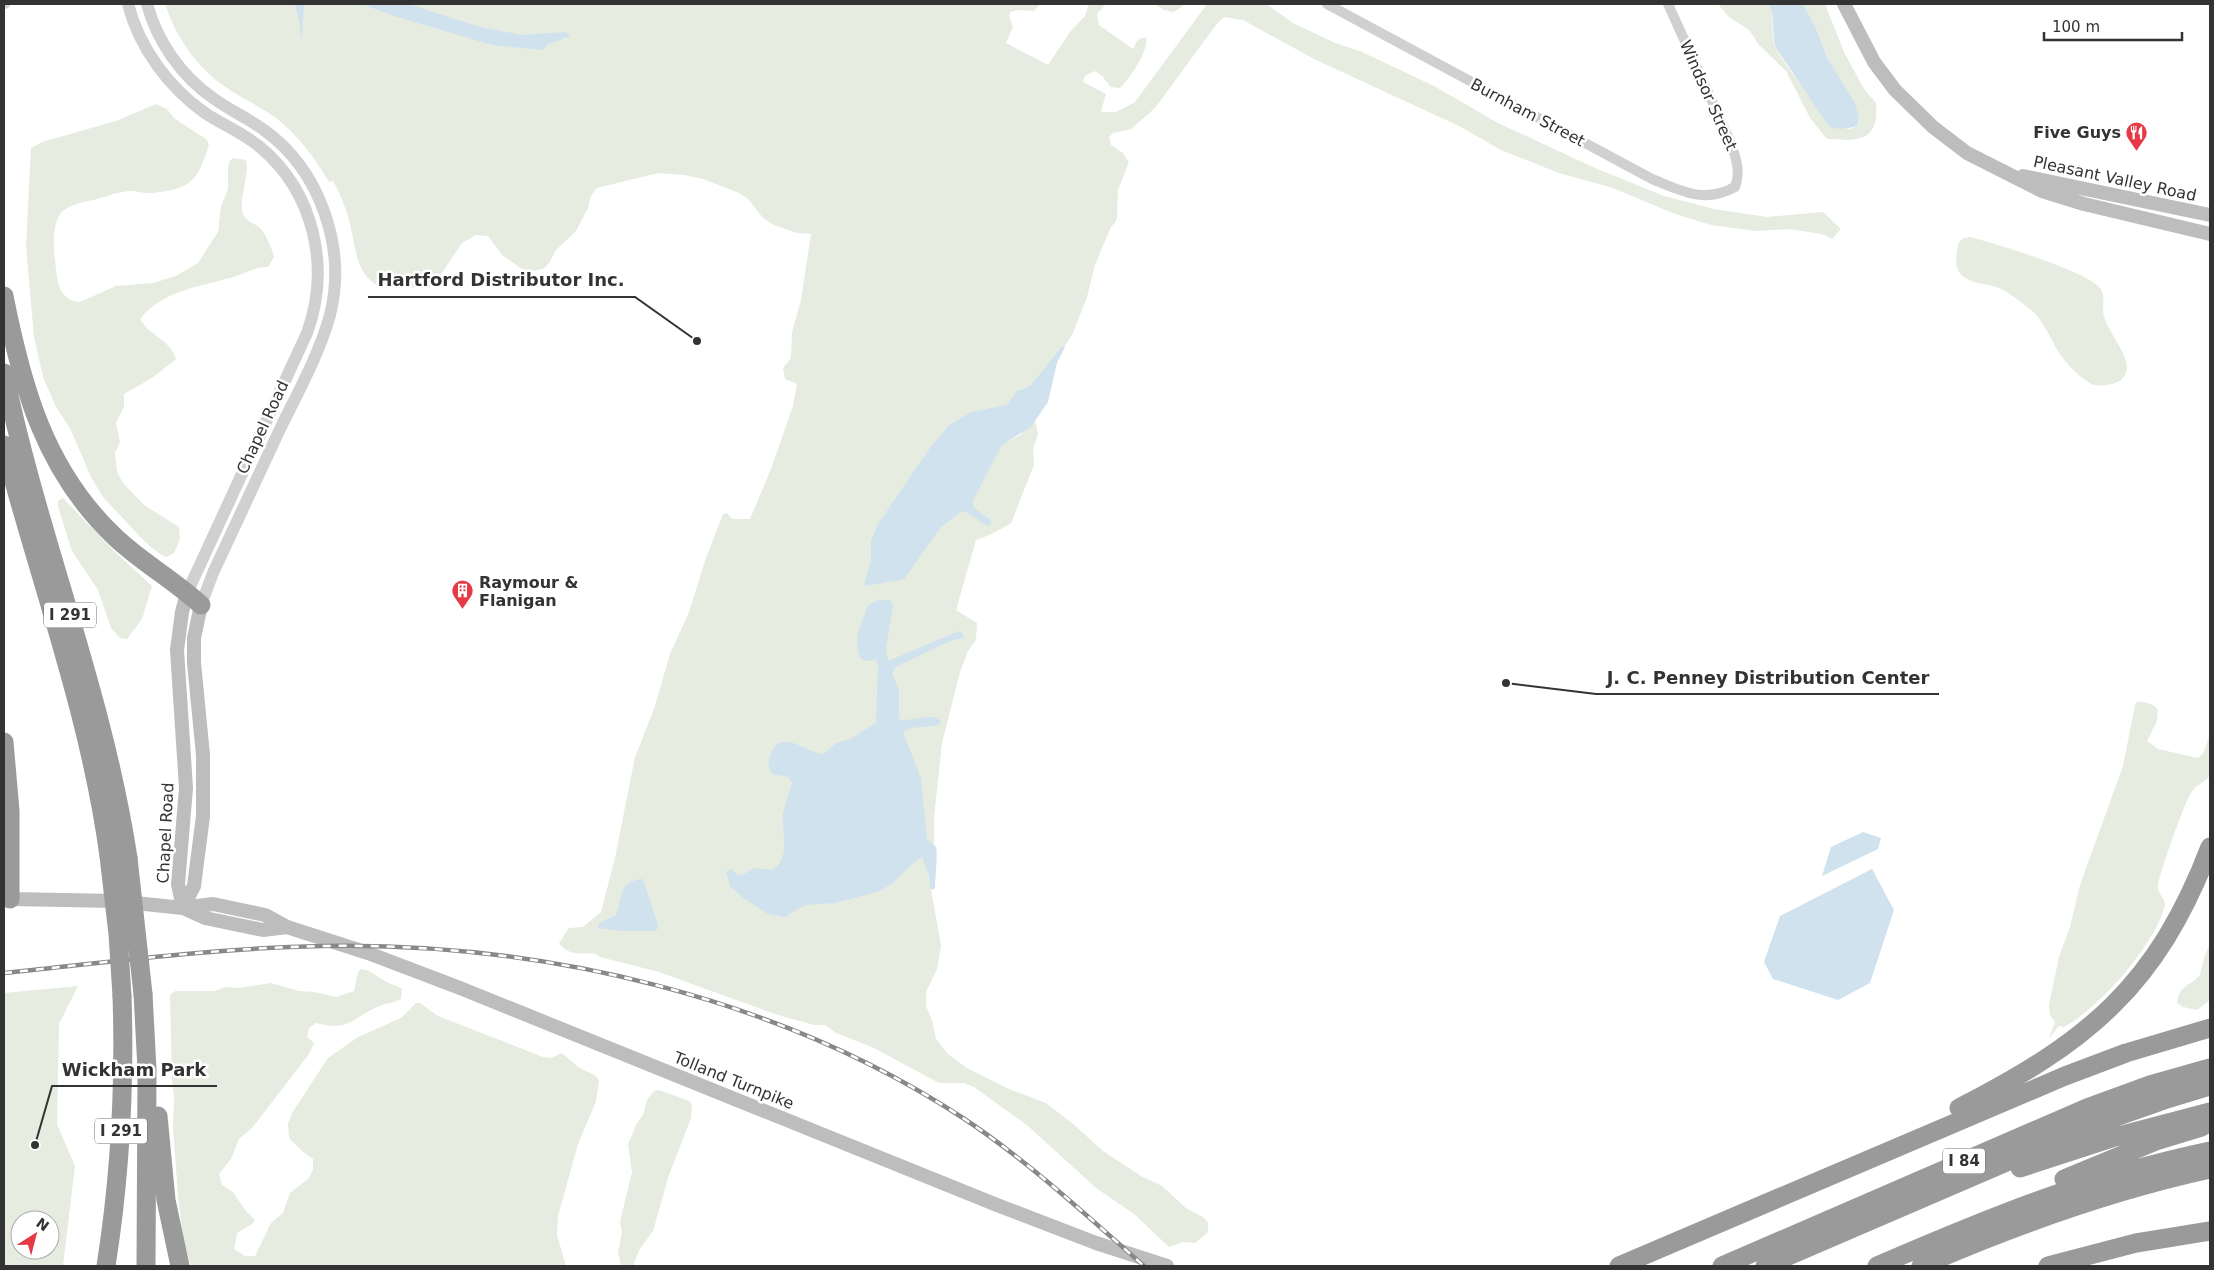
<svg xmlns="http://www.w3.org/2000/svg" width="2214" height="1270" font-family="'DejaVu Sans',sans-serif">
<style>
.green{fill:#e6ecdf;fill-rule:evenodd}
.water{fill:#cfe2ee}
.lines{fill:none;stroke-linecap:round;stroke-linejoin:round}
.minor{stroke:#d0d0d0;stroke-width:10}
.tertiary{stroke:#d0d0d0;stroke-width:12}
.secondary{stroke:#bdbdbd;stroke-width:14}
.motorway{stroke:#9a9a9a;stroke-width:19}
.rail-casing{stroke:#888;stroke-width:4.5}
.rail{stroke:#fff;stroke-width:2.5;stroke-dasharray:8;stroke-linecap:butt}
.motorway-bridge{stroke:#9a9a9a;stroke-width:19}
.labels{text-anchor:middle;stroke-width:5;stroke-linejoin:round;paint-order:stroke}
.shield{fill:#fff;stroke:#707070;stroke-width:1}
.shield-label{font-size:15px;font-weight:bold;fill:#333}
.street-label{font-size:16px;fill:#333;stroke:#fff}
.poi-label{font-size:16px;font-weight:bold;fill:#333;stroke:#fff;text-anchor:end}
.leader{fill:none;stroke:#333;stroke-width:2}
.callout-dot{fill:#333;stroke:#fff;stroke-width:2}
.callout-label{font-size:18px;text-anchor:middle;font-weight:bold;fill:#333;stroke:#fff;stroke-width:5;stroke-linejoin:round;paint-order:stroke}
</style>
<rect width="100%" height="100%" fill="#fff"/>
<path class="green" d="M165,4h875l-6,7 -17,-1 -6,2 -2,4 4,11 -7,16 42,22 22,-33 15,-16 4,-12h17l-9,10 2,11 34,24c3,-6 4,-12 13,-11 3,13 -17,41 -26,50l-9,-1 -9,-11 -7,-5 -10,5 -2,6 23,12 -5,17 2,1h13l19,-10 72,-98h59l27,19 42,20 25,8 74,35 64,37 97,45 69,28 50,13 53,8 56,-5 18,17 -9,10 -10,-5 -33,-5 -33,2 -45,-6 -36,-11 -62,-26 -54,-15 -58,-23 -42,-24 -145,-67 -71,-39 -19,-3 -8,8 -61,83 -24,21 -18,4 -4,4 2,8 12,8 6,9 -11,28 -1,29 -7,10 -15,36 -8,32 -14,36 -8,13h-3l-32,40 -9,3 -16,54 15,-8 15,-14 3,13 -5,15 1,16 -23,58c-7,5 -27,15 -35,17l-20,70 21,13 -1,17 -8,11 -8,21 -18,71 -8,75v27l-5,-4 -1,31 13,74 -4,23 -11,23v14l6,14 4,19 12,15 19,14 44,22 35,13 27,21 30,27 38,25 21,10 24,22 17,9 5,5v10l-13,11 -12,-1 -14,5 -35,-33 -38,-26 -68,-62 -54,-39 -10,-4h-25l-65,-35 -38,-15 -11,-8h-11l-36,-10 -119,-43 -59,-15c-9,-10 -27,5 -41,-14l10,-15 14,-1 18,-15 14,-54 20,-101 19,-48 16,-55 19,-42 17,-54 17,-44 4,-1 5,6h18l21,-50 22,-63 4,-22 -12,-5 -2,-11 8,-10 1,-26 9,-32 10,-66 -14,-1 -23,-8 -11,-7 -15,-19 -9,-6 -36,-14 -19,-4 -26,-2 -61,15 -6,8 -3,12 -12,23 -21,20 -5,11 -7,7 -11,2 -10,-2 -20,-14 -14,-19 -12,-1 -14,8 -29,43c-13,2 -22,2 -34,1 -5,0 -11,2 -15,1 -30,-10 -28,-44 -35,-68 -4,-14 -9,-27 -16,-39l-4,1c-14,-24 -31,-47 -53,-64 -15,-11 -31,-18 -46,-28 -32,-20 -53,-51 -65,-86z
M1155,4h30l-11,8 -10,-2z
M1718,4h51c7,14 0,32 8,46 14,26 38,49 51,75l22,4 8,-4 1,-8 -4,-14 -28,-46 -11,-29 -13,-24h22l19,48 20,37 12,14c2,24 -4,37 -30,37 -6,-1 -14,0 -20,-2l-16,-20 -24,-47 -27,-26 -10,-15 -20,-13z
M156,104l11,5 8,10 31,20 3,5c-11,38 -19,45 -57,49 -8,1 -15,-2 -23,-2 -14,1 -27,8 -41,10 -9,2 -25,6 -29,15 -9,17 -4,43 -2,61 1,12 9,25 23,25l36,-16 37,-3 23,-7 22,-13 20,-31 3,-26 7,-17v-20l1,-7 4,-4 13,2c4,13 -8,41 -3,54 3,8 12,9 18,15 4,3 12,22 13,28l-6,10c-11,0 -19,4 -29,8 -35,12 -74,13 -99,44 9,17 31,21 36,40l-24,19 -28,16v13l-8,16 4,19 -5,11 2,19 6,11 21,22 35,22 1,12 -6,14 -8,4 -6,-3 -15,-12 -42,-45 -12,-20 -21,-49 -14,-21 -13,-30 -9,-40 -8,-91 5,-98 11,-6 74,-21z
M1970,237c24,6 116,34 130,51 5,7 3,15 3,22 0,21 37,52 19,69 -6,6 -25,9 -32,4 -13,-7 -27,-23 -34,-35 -7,-13 -14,-29 -25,-38 -8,-6 -18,-15 -28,-20 -15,-8 -33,-4 -44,-18 -5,-6 -2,-23 0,-30l5,-4z
M63,498l51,53 38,35 -10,33 -15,20 -7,-1 -9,-10 -13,-38 -26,-39 -14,-44v-6z
M2137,702c6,-1 18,2 21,8l-1,11 -10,20 11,8 40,9 6,-6 6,-19v42c-5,8 -14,9 -19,18 -6,8 -34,87 -33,94 0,7 7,11 7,18 -10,40 -65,102 -101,122l-5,-1 -10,12 6,-16 -5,-7 -1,-10 10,-48 11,-30 10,-42 43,-119 12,-61z
M2210,943v57l-13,10 -14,-3 -6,-4c2,-19 13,-16 23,-28l4,-17z
M361,969c12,1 16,9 26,13 5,3 10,3 15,7l-1,10c-8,5 -18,4 -26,9 -26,13 -28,23 -59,15l-7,5 -2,9 7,6 -5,11 -57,74 -13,11 -8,20 -12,15 3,11 11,7 12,18 10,10 -3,4 -15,9 -3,16 11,7h10l16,-33 12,-10 7,-20 19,-15 4,-9v-10l-11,-8 -13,-13 -1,-14 4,-11 36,-55 30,-21 43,-19 15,-15h4l18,13 105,41 8,1 11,-5 16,14 18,9 3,5 -3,20 -18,43 -20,72 -1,19 9,31h-375l-8,-28 -5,-42 -5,-69 1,-30 -2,-17 -2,-85 5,-4h40l10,-4 14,1 32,-5 28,8 15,1 22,5 18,-6 4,-19z
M78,986l-19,38 -2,100 18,42 -12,100h-59v-273zM20,1220h30v30h-30z
M659,1090l30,11 3,3 -1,14 -23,60 -15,53 -14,19 -6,16h-12l-3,-14 4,-20 -2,-10 12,-50 -4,-28 9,-21 6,-8 4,-15 7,-9z"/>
<path class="water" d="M295,4h9l-2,35 -1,-1 -1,-12z
M362,4h46l72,23 42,8 44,-3 4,4 -23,9 -4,5 -51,-5 -101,-30z
M1769,4h34l13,24 11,29 28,46 4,14 -1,8c-8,4 -23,6 -30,0l-52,-77c-5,-14 0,-30 -7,-44z
M1062,346l3,1 -8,16 -9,39 -17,25 -29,18 -29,55v7l18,13 -1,5h-4l-20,-13 -4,-1 -21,16 -37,52 -40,7 7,-27v-18l7,-17 52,-76 18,-22 23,-14 36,-7 10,-14 13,-5z
M878,600h11l4,5 -7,43 2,13 71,-30 3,1 2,6 -11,2 -16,7 -41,20 -4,6 7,17v29c12,4 32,-8 42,2l-1,3c-11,4 -28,1 -37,8l18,46 6,61c3,3 7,5 9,8 2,5 -1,33 -1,41l-2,2 -3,-2 -1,-12 -7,-19 -11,8 -18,18 -13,8 -45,12 -30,2 -20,12 -17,-3 -26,-17 -12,-11 -4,-14 5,-3 7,6 6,-1 9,-6 19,2c20,-10 9,-40 11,-56 2,-11 7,-21 9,-31l-4,-6 -16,-3c-5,-10 -4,-14 0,-23 11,-22 35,2 51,3l13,-11 14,-4 26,-16 2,-58 -2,-5 -11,1 -6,-5c-6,-25 3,-30 9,-51z
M1863,832l18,6 -3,11 -56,27 9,-29z
M1872,869l22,41 -24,73 -32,17 -65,-21 -9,-17 16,-46z
M643,879l14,43 1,6 -3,3h-33l-24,-3 1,-5 17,-8c7,-18 2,-34 27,-36z"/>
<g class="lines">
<path class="minor" d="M4,4h1
M1327,4l325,175c30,12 52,25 83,8 6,-16 1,-28 -4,-44l-63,-139"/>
<path class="tertiary" d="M128,4c11,43 40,83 77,109 18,12 38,20 55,34 54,45 71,120 47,186l-120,260
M147,4c10,37 34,72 66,94 16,12 35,20 51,32 56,40 83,118 66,185 -11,40 -32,77 -50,114 -22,48 -45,96 -67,144l-12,32"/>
<path class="secondary" d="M1844,4l30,58 21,28 38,37 34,26 75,38 42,13 126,30
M2023,176l187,39
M4,896l6,3 106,2 67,7 30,-4 52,11 22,12 81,26 92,35 537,217 99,38 71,23
M183,908l-5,-24 8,-96 -9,-138 5,-38 5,-19
M183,908l11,-22 9,-70v-61l-9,-92v-25l7,-33
M183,908l22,10 58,12 24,-3"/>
<path class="motorway" d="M4,296c18,91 41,175 111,241 26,25 59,43 86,68
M4,373c34,164 99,319 124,485
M4,445c36,137 86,270 105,411
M4,742l6,69v88
M143,994l4,75 -1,197
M1959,1108c129,-66 198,-122 251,-261
M158,1116l8,84 14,66
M2020,1168l95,-31 95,-25
M2064,1179l92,-38 46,-14
M106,1266c14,-89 19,-180 16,-270
M1619,1266l446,-190 61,-23 84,-25
M1722,1266l365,-158 63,-23 60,-17
M1765,1266l325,-140 74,-26 46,-14
M1877,1266c111,-48 213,-90 333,-115
M1921,1266c94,-41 189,-75 289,-97
M2048,1266l88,-23 74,-12"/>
<defs>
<path id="rail" d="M4,973c106,-11 212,-25 319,-27 219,-4 455,51 640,172 65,43 122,96 181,148"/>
</defs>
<use href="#rail" class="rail-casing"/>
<use href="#rail" class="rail"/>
<path class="motorway-bridge" d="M109,856l9,78 4,62
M128,858l15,136"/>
</g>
<defs>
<symbol id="restaurant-pin" viewBox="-11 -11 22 30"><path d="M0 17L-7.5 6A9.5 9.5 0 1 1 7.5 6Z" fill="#e63946" stroke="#fff"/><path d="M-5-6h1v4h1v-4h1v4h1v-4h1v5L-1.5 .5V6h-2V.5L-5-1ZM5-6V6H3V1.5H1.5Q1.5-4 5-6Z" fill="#fff"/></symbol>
<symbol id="building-pin" viewBox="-11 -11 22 30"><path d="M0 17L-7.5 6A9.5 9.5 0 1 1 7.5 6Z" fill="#e63946" stroke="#fff"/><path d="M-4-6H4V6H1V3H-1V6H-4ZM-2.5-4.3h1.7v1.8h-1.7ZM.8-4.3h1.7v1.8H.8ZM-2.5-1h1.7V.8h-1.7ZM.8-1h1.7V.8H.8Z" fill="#fff"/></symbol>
</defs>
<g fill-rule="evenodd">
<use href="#restaurant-pin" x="2124" y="120" width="25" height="34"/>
<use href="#building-pin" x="450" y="578" width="25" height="34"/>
</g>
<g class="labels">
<g class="shield">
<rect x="44" y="602.5" width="52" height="25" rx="4"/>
<rect x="95" y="1118.5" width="52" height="25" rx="4"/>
<rect x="1943" y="1148.5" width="42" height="25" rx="4"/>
</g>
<g class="shield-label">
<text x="70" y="620">I 291</text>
<text x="121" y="1136">I 291</text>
<text x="1964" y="1166">I 84</text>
</g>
<g class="street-label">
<text transform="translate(1709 95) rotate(66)" y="6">Windsor Street</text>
<text transform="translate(1528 112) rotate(28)" y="6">Burnham Street</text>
<text transform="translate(2115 178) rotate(12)" y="6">Pleasant Valley Road</text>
<text transform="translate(262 427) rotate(-65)" y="6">Chapel Road</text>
<text transform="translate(165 833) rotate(-87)" y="6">Chapel Road</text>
<text transform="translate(734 1080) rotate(22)" y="6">Tolland Turnpike</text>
</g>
<g class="poi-label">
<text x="2121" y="138">Five Guys</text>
<text x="479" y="588" text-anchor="start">Raymour &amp;<tspan x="479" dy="18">Flanigan</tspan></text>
</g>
</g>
<path class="leader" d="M697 341L635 297H368M1506 683L1596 694H1939M35 1145L52 1086H217"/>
<g class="callout-dot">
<circle cx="697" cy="341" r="5"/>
<circle cx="1506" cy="683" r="5"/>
<circle cx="35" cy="1145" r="5"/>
</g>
<g class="callout-label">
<text x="501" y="286">Hartford Distributor Inc.</text>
<text x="1768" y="684">J. C. Penney Distribution Center</text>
<text x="134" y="1076">Wickham Park</text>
</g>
<rect width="2214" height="1270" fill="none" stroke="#333333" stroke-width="10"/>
<g transform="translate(35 1235) rotate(36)"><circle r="24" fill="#ffffff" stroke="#adadad"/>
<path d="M0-4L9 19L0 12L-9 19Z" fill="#e63946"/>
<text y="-8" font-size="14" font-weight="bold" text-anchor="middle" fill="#333333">N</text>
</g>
<path d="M2044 32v8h138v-8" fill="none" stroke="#333333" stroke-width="2.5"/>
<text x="2052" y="32" font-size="15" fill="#333333" stroke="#ffffff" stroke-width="4" paint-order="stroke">100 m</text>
</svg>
